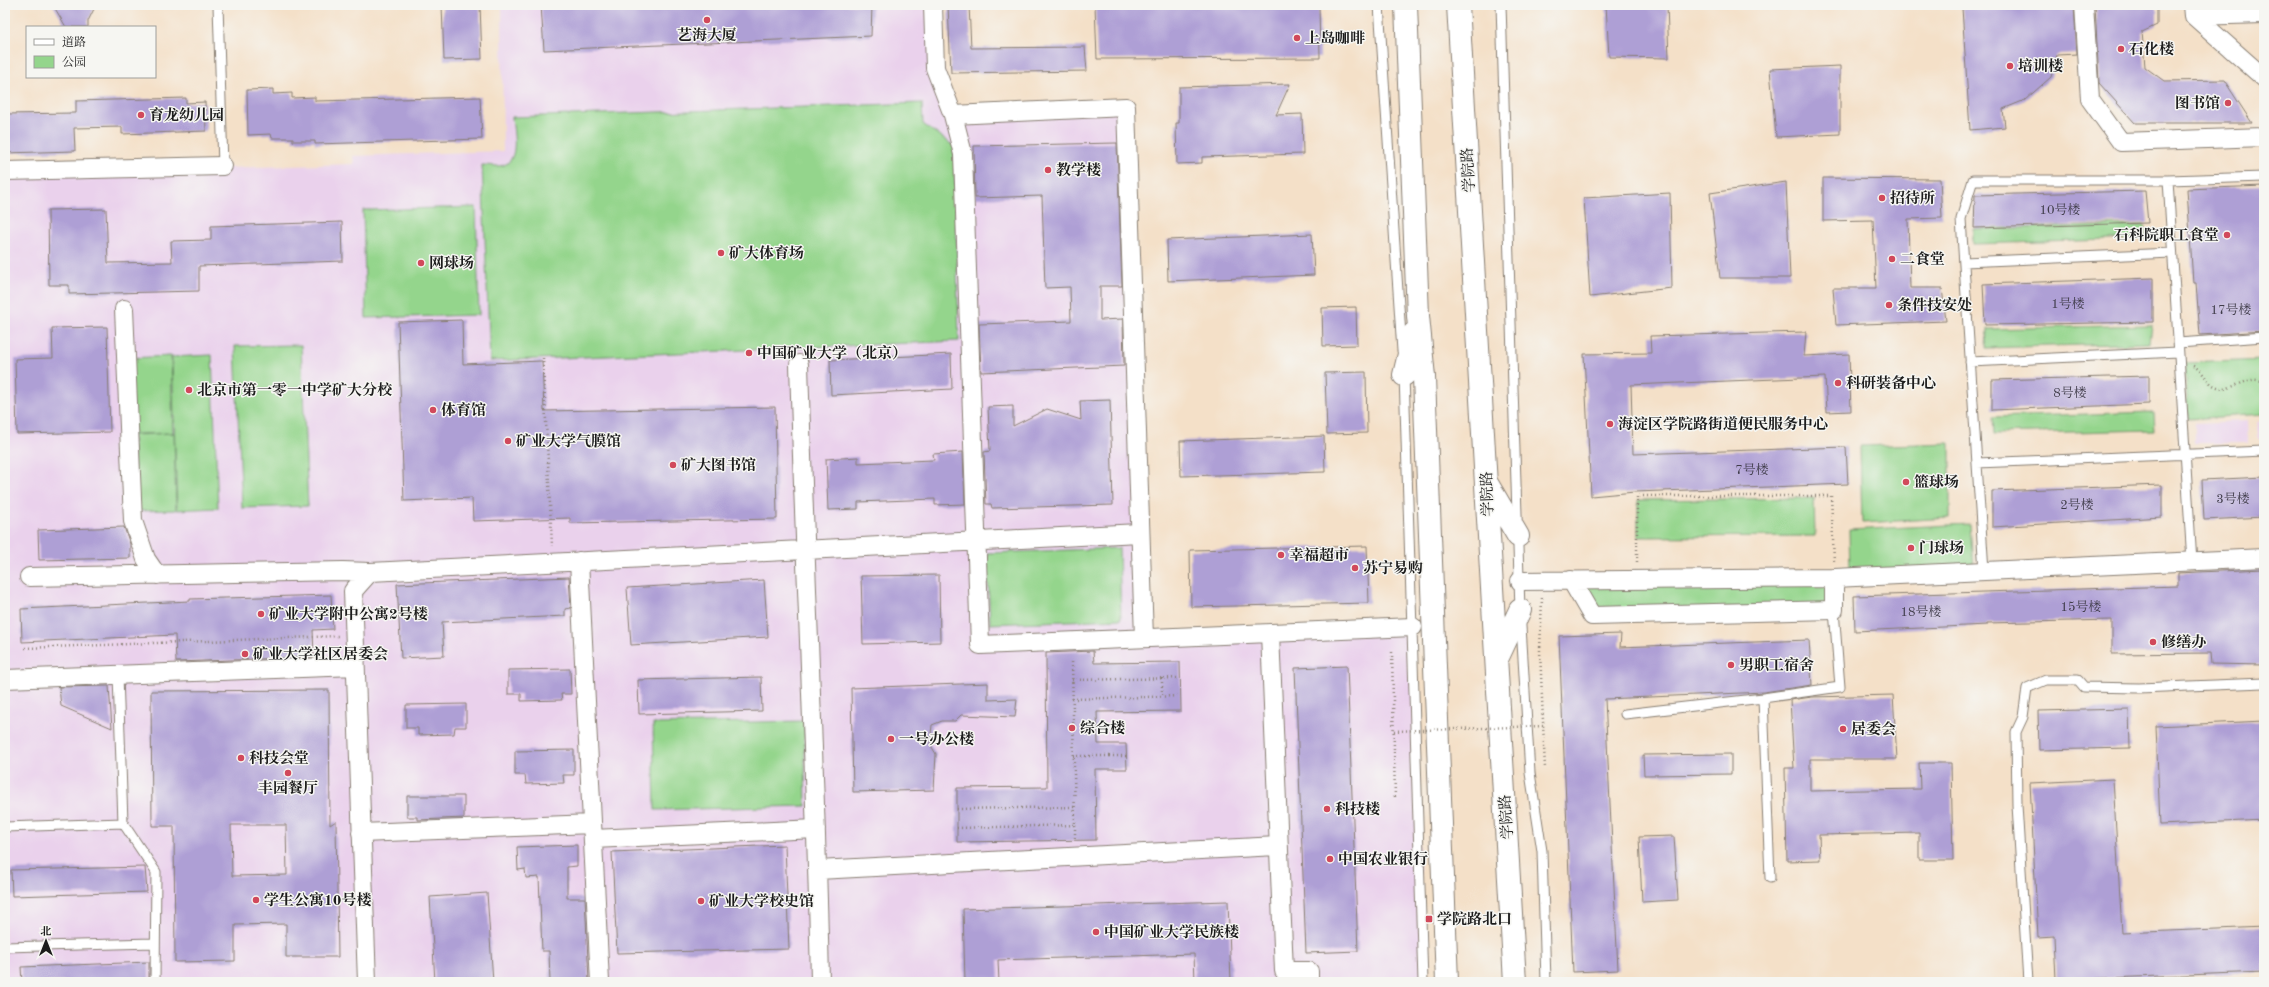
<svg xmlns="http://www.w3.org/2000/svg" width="2269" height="987" font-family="'Old Standard TT','Noto Serif SC',serif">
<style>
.built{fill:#ead1ec}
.green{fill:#94d58c;stroke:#587854}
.building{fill:#ae9fd5;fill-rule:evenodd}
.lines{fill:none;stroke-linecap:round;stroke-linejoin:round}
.lane-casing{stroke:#887e72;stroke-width:11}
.street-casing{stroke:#887e72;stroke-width:20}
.primary-casing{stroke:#887e72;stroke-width:24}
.path{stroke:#887e72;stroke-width:2.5;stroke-dasharray:1 3;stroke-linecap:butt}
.lane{stroke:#fff;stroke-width:9}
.street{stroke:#fff;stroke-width:18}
.primary{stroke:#fff;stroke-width:22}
.path-bridge{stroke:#887e72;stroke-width:2.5;stroke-dasharray:1 3;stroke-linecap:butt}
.poi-dot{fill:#d1495b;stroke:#f6f6f2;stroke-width:1.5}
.labels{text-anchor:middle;stroke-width:3;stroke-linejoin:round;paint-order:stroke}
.number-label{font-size:13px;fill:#403d4a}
.poi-label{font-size:15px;font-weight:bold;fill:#1c1c1c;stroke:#f6f6f2;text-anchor:start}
.street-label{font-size:15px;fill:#1c1c1c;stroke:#f6f6f2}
</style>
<rect width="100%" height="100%" fill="#f6f6f2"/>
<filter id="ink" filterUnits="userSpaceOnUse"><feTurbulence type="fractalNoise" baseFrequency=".025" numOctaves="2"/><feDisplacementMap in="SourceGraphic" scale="8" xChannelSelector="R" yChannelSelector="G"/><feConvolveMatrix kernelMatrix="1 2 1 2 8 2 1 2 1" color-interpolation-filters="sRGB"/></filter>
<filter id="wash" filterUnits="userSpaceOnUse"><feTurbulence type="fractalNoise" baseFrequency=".012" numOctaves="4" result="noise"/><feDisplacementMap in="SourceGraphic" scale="16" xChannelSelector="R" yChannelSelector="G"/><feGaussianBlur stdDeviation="0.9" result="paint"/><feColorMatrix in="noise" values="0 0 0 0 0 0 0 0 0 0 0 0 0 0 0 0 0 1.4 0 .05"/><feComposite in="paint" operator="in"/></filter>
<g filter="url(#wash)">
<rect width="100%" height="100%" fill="#f4e0c8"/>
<path class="built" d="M502,5h429l22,110 173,-8 18,531 269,-11 10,355h-1418v-807l349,-11 -1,-8 150,-5z
M2247,421l1,22h-54v-20z
M2264,421v18h-5l-3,-17z"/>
<path class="green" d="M922,103l1,21 31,22 5,195 -469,20 -8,-196c6,0 17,2 22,0 16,-6 9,-35 8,-48z
M476,207l3,108 -113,3 -3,-108z
M2145,225l1,14 -173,5v-15z
M2151,325l-2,18 -163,5 1,-19z
M301,345l7,161 -66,2 -7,-162z
M212,355l6,153 -41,2 -5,-153z
M171,356l2,77 -40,1 -3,-76z
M2264,360v54l-76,5 -3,-56z
M2153,412l1,18 -160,4 -1,-17z
M174,433l2,77 -40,1 -3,-76z
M1950,443v75l-88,5 -2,-77z
M1814,498l1,38 -177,1v-37z
M1970,524l3,43 -123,6 -1,-43z
M1119,548l2,71 -131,5 -3,-71z
M1828,582l2,26 -243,1v-24z
M804,721l2,85 -151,4 -2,-86z"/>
<g id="blocks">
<path class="building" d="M53,5h43l-8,16v6h-22z
M442,5h38l2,54 -38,1z
M541,5h331l-1,31 -327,14z
M948,5h21l2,43 114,-1 2,24 -136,2z
M1095,5h224l1,53 -223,1z
M1606,5h61l2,53 -60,-1z
M2003,5h71l3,49 -20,1 -6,22 -26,23 -22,9 2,18 -35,3 -8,-122z
M2095,5h62v20l-15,7 3,35 19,14 60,-1 28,43h-117l-36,-40z
M1840,66v68l-64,3 -6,-68z
M1290,84l-14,31 26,-1 1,40 -101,3v6l-25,1 -1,-41h3v-36z
M273,89v5l19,-1v5l23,-1v4l165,-4 2,42 -167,5v-3h-22v-3h-21l-1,-4 -23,1 -1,-45z
M186,98v5l19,-1 1,29 -84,3v-7l-48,1 1,23 -70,2v-39l71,-1v-12z
M1117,143l5,143h-22v34l23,-1 1,47 -143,6 -2,-48 92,-3 -1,-34 -25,1 -3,-92 -67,2 -1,-52z
M1823,178l117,1 2,39 -34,1 2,69h32l4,33 -110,4 -3,-37h43l-3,-68 -50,1z
M1786,182l4,96h-70l-10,-85z
M2264,186v145l-64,4 -4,-52h-3l-6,-94z
M2145,191l3,32 -174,5 1,-33z
M1670,193l2,95 -82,9 -6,-99z
M106,209l2,54 64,-1 -1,-21 40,-1v-14l131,-4 1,39 -144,5v25l-130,3v-9h-20l-1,-75z
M1312,234l2,41 -146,6 -1,-41z
M2153,278v44l-168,3 -2,-41z
M1356,307l1,38 -34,1 -1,-38z
M462,320l1,44 79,-3 2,50 231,-4 2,112 -207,4v-5l-97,3 -1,-23 -68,3 -6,-179z
M107,327l3,105 -93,2 -2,-75 38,-1 -1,-30z
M1806,332l-2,24 45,-2 2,57 -24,1 -2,-35 -194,8 2,69 213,-7 2,37 -213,8 -44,4 -7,-142 67,-1 -1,-17z
M951,354l1,35 -121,6 -1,-35z
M1366,372l1,61 -40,1 -2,-61z
M2149,376v28l-157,6v-30z
M1110,400l3,105 -121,3 -1,-4h-5l-2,-52 6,-1 -2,-44 25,-1v20l34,-17 34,11 -1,-19z
M1324,436l1,36 -144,4 -1,-35z
M963,452l2,52 -30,1v-6l-77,3v7l-30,1 -2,-51 32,-2v6l76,-3 -1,-6z
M2264,477v40l-60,3 -2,-40z
M2162,485v32l-170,10v-36z
M124,527l6,17v14l-91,2 -1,-30z
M1367,546l2,57 -178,4 -1,-57z
M2264,569v96l-53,-1 -1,-11 -98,1v-34l-125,3v2l-132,6 -1,-35 324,-10v-13z
M939,575l1,67 -77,2 -2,-68z
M569,577l2,31 -6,1v7l-123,6 2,34 -43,2 -4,-74z
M764,580l4,57 -137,8 -4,-57z
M331,595l2,34 -20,1 1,27 -138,5 -1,-27 -153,7 -1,-33 169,-8v-2z
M1621,634l-1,13 189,-7 3,45 -48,7 -159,7 13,271 -45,2 -14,-336z
M1093,651l1,12 86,-1 1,49 -84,1 1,32h28l1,25h-32l1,71 -139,2v-54l90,-1 -1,-134z
M1347,666l11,285 -52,2 -11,-285z
M570,669l1,25h-10l1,6 -41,1v-7h-13v-24z
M761,677l1,34 -123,3 -1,-34z
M988,683v17l29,-1 -2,18 -54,-2 -6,6h-13l-10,4 -2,19 6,10 -2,36 -81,2 -2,-104z
M109,686l3,42 -51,-22 -2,-19z
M329,690l1,135 6,-4 2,136h-52v-33l-51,1v36l-60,1 -1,-136h-22l-1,-135zM231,825h55l1,50 -55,1z
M1893,695l4,64h-87v32l110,-2 -1,-26h32l2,97h-34v-27l-100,2 1,25 -33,1 -2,-93h9l-4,-68 22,-3z
M466,704v23h-11l-1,7 -36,1v-7h-12v-23z
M2129,709l1,39 -91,2 -1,-39z
M2264,721v99l-104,5 -4,-99z
M574,750v25h-11l1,8 -38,1 -1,-9h-10v-24z
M1731,754v20l-87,1 -1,-20z
M2113,779l9,154 142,-6v45l-208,8 -2,-44 -16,1 -8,-154z
M407,796h57v22l-47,2v-3h-10z
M1674,836l4,64 -36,2 -3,-65z
M577,845v21l-10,1v31h18l4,84h-39l-1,-31h-7l-3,-74 -13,1 -1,-9 -7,1 -1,-23z
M785,845l4,104 -172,4 -5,-101z
M145,867l2,25 -135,4 -1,-26z
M487,893l6,89h-58l-5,-85z
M1228,901l3,81h-36l-1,-28 -196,6 1,22h-34l-2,-73z
M149,962v20h-127l-1,-15z"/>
</g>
</g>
<g filter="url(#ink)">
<use href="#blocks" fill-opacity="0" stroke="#887e72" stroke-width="1"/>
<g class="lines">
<defs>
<path id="lane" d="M218,5l5,161
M1379,5l23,346
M1501,5l19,605 10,163 12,78 4,131
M2168,180l96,-3
M1964,262l208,-9
M2178,343l86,-6
M1970,362l208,-10
M1404,374l19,608
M1977,463l287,-12
M1984,571l-23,-352 12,-39h195l24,382
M118,675l5,148 33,49 -1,110
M1625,714l138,-16
M5,827l118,-4
M1770,878l-7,-180 77,-11 -6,-77
M5,947l148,-4
M2028,982l-11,-177 -1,-73 7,-15 4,-29 19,-8h32l6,7 55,1 125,-5"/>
<path id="street" d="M933,5l2,63 18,47 10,39 17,491 433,-18
M2084,5l6,94 31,43 143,-5
M2193,5l1,11 70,62
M2194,16l70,-2
M953,115l173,-8 18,531
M5,171l218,-5
M124,309l9,212 13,38 11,16
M799,364c6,206 17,412 21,618
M579,561l21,421
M29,577l314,-6 27,1
M1571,580l21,36 242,-6v-32
M1520,581l314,-3 430,-20
M1270,633l14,338h25v11
M5,679l350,-13
M361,833l231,-9
M593,839l223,-10
M818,870l460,-24
M367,982l-14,-391 17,-19 769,-39"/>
<path id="primary" d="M1406,5l12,311 6,61 23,605
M1458,5l57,977
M1404,375l10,-42
M1488,485l30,51
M1498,657l22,-47"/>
</defs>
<use href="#lane" class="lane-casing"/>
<use href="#street" class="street-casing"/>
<use href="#primary" class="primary-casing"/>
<path class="path" d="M543,358l9,188
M2193,366c11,5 14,17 22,20 13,6 25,-4 37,-6 3,-1 8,1 12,1
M1637,562v-66h194l3,65
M1542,598l-2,52 5,119
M25,648l313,-12
M1392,652l3,148
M1162,678v18
M1072,680l108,-2
M1072,699l108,-3
M1073,756h53
M957,809l117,-2
M1075,825v15
M957,828l118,-3 -3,-166"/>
<use href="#lane" class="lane"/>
<use href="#street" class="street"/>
<use href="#primary" class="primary"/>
<path class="path-bridge" d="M1394,731l150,-5"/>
</g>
</g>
<g class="poi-dot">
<circle cx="707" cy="20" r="4"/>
<circle cx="1297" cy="38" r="4"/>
<circle cx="2121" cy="49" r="4"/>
<circle cx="2010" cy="66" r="4"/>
<circle cx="2228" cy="103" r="4"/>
<circle cx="141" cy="115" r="4"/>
<circle cx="1048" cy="170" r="4"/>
<circle cx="1882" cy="198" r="4"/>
<circle cx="2227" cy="235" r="4"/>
<circle cx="721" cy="253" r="4"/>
<circle cx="1892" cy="259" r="4"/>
<circle cx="421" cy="263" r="4"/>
<circle cx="1889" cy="305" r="4"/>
<circle cx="749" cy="353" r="4"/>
<circle cx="1838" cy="383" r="4"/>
<circle cx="189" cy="390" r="4"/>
<circle cx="433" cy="410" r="4"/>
<circle cx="1610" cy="424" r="4"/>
<circle cx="508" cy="441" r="4"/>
<circle cx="673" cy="465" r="4"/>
<circle cx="1906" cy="482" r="4"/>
<circle cx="1911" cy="548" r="4"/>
<circle cx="1281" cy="555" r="4"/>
<circle cx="1355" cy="568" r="4"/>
<circle cx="261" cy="614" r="4"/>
<circle cx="2153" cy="642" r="4"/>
<circle cx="245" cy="654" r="4"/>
<circle cx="1731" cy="665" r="4"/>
<circle cx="1072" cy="728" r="4"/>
<circle cx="1843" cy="729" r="4"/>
<circle cx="891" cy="739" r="4"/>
<circle cx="241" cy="758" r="4"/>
<circle cx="288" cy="773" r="4"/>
<circle cx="1327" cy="809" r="4"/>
<circle cx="1330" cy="859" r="4"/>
<circle cx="256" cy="900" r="4"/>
<circle cx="701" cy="901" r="4"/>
<rect x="1425" y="915" width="8" height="8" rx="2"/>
<circle cx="1096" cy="932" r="4"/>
</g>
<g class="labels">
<g class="number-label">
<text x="2060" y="214">10号楼</text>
<text x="2068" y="308">1号楼</text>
<text x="2231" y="314">17号楼</text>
<text x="2070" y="397">8号楼</text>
<text x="1752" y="474">7号楼</text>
<text x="2233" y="503">3号楼</text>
<text x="2077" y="509">2号楼</text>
<text x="2081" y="611">15号楼</text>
<text x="1921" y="616">18号楼</text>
</g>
<g class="poi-label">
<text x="707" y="40" text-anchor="middle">艺海大厦</text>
<text x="1305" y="43">上岛咖啡</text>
<text x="2129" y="54">石化楼</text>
<text x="2018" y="71">培训楼</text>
<text x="2220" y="108" text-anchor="end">图书馆</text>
<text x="149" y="120">育龙幼儿园</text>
<text x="1056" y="175">教学楼</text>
<text x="1890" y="203">招待所</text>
<text x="2219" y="240" text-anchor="end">石科院职工食堂</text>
<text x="729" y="258">矿大体育场</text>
<text x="1900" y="264">二食堂</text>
<text x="429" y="268">网球场</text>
<text x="1897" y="310">条件技安处</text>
<text x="757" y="358">中国矿业大学（北京）</text>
<text x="1846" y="388">科研装备中心</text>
<text x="197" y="395">北京市第一零一中学矿大分校</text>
<text x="441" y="415">体育馆</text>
<text x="1618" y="429">海淀区学院路街道便民服务中心</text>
<text x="516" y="446">矿业大学气膜馆</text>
<text x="681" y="470">矿大图书馆</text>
<text x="1914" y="487">篮球场</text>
<text x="1919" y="553">门球场</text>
<text x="1289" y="560">幸福超市</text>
<text x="1363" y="573">苏宁易购</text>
<text x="269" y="619">矿业大学附中公寓2号楼</text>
<text x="2161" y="647">修缮办</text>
<text x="253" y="659">矿业大学社区居委会</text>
<text x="1739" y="670">男职工宿舍</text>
<text x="1080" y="733">综合楼</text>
<text x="1851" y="734">居委会</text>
<text x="899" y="744">一号办公楼</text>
<text x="249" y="763">科技会堂</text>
<text x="288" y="793" text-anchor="middle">丰园餐厅</text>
<text x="1335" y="814">科技楼</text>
<text x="1338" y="864">中国农业银行</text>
<text x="264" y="905">学生公寓10号楼</text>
<text x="709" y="906">矿业大学校史馆</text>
<text x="1437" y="924">学院路北口</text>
<text x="1104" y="937">中国矿业大学民族楼</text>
</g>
<g class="street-label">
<text transform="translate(1468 170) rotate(-93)" y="5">学院路</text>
<text transform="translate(1487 494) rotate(-92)" y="5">学院路</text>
<text transform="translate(1506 817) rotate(-94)" y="5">学院路</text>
</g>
</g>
<rect width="2269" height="987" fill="none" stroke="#f6f6f2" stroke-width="20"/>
<rect x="26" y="26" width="130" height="52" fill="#f6f6f2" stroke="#9f9f9c"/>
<rect x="34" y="39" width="20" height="6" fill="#ffffff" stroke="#9f9f9c"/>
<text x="62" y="46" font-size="12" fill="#1c1c1c">道路</text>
<rect x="34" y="56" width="20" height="12" fill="#94d58c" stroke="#9f9f9c"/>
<text x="62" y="66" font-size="12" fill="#1c1c1c">公园</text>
<g transform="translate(46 941)" stroke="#f6f6f2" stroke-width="3" paint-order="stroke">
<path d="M0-3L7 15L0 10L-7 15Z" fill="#1c1c1c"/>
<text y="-6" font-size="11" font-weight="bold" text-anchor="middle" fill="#1c1c1c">北</text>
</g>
</svg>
